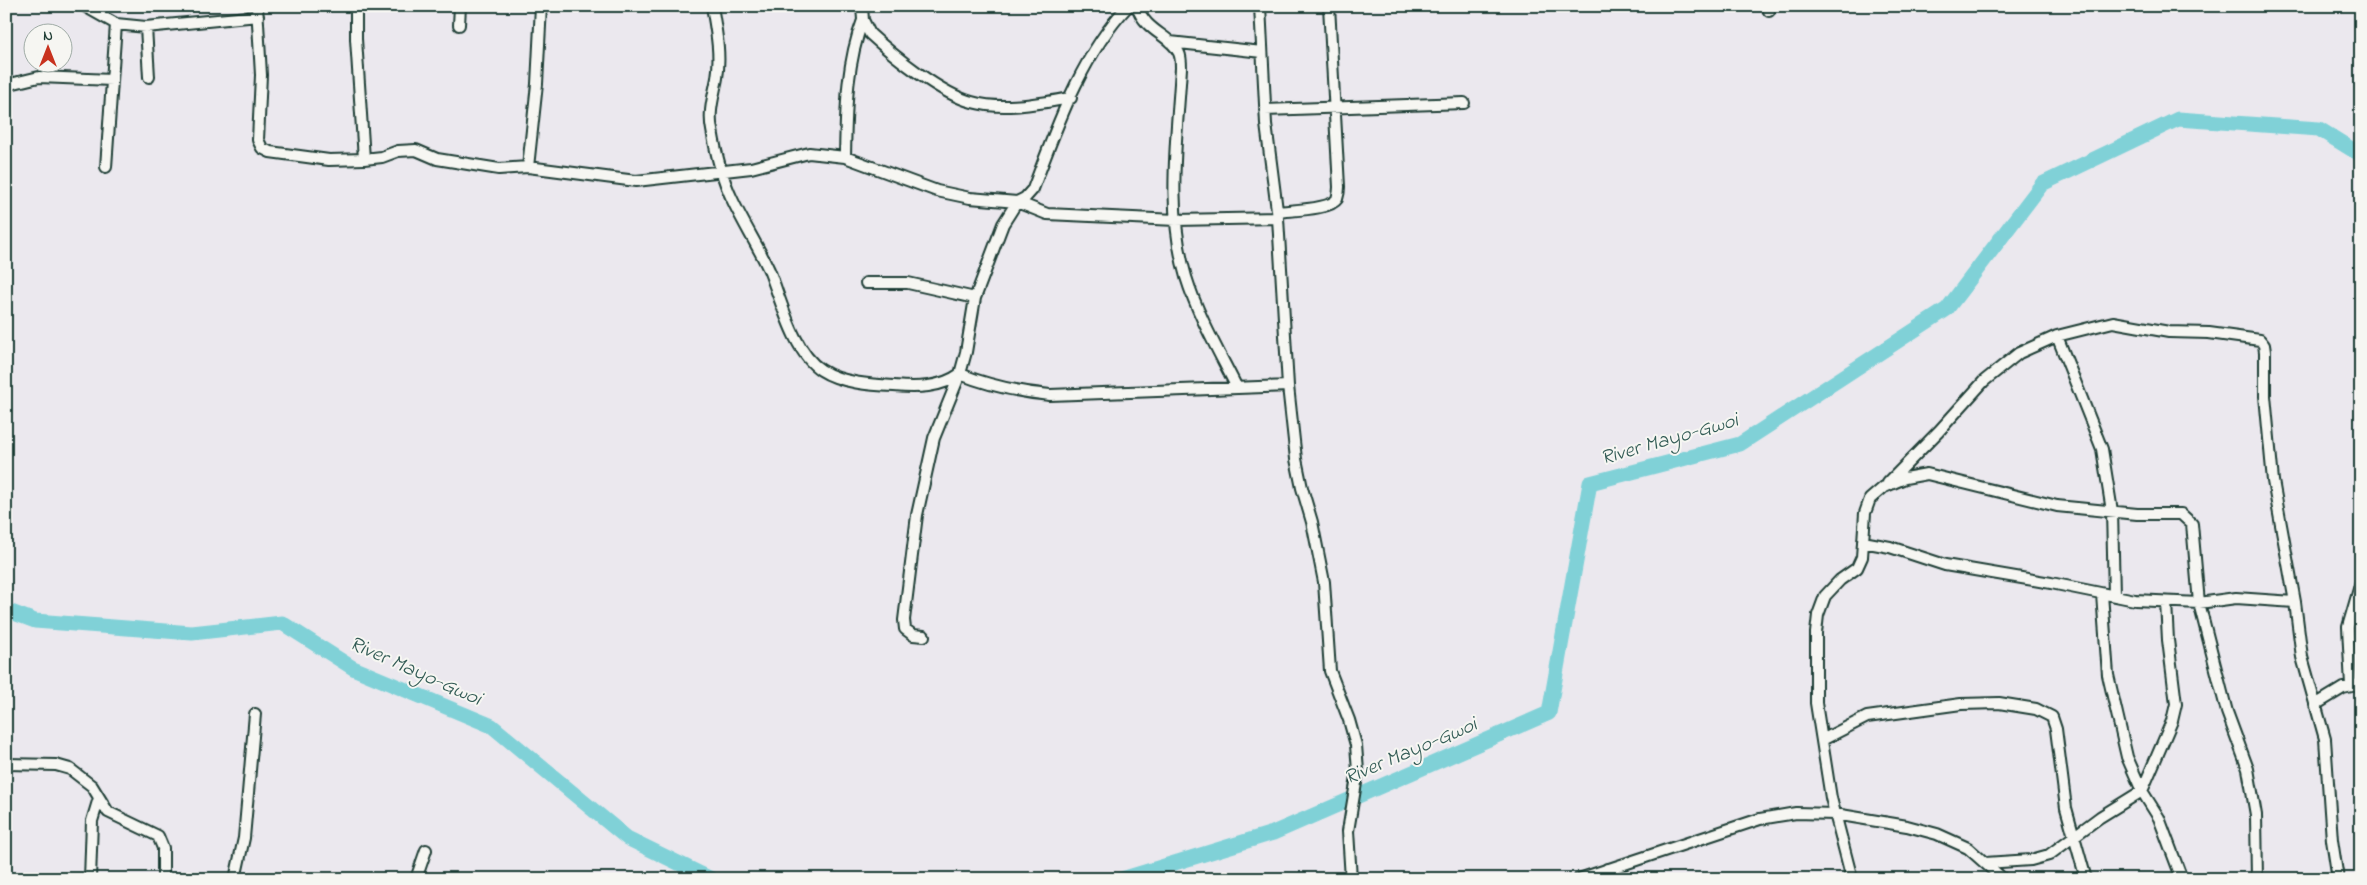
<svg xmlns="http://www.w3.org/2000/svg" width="2367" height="885" font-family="'Indie Flower',sans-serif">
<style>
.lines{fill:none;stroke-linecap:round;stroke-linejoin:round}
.river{stroke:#80d1d7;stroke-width:15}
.minor-casing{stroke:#1f3d34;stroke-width:14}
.minor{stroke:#f6f6f2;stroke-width:10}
.labels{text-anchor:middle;stroke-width:4;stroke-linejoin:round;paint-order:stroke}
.water-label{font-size:21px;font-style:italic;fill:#325b55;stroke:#f6f6f2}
</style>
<rect width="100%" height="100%" fill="#ebe8ee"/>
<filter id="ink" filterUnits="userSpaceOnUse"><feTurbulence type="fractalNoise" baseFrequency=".02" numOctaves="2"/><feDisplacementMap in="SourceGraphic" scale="10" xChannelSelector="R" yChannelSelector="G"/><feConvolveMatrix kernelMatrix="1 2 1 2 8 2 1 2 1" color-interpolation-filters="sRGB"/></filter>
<g filter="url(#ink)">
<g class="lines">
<path class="river" d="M6,610l29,11 157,12 90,-10 71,45 139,58 135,112 84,41
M1122,879l151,-46 276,-120 41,-230 150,-39 207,-135 95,-125 136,-65 141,10 42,26"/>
<defs>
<path id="minor" d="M84,6l32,18 30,3 112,-11
M257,6l4,69 -3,65 4,8 8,4 59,8 35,-1 18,-2 16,-6 18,-1 21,9 62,10 29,-2 108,14 115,-13 58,-15 36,4 92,34 33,7 47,4 30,12 129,6 102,-2
M356,6v33l8,120
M712,6c4,24 9,48 5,72 -3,17 -9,34 -5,52 4,24 10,48 20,69 11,24 26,47 37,71 12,29 24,82 52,100 20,13 50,15 73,16 22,2 47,2 66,-12
M862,6l1,14 7,14c24,22 71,60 102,68 32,9 67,1 99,-4
M1137,6c8,26 34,29 42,47 2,4 2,10 2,15 -4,70 -15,141 5,209 12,39 33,75 51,111
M1260,6l6,118 12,94 10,168 8,73 6,29 10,34 12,60 6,89 19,49 7,25 2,26 -10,60 3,48
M1769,11v-5
M459,25l1,-19
M146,27l3,50
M1170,42l92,10
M6,85l33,-8 73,3
M1265,110l199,-7
M845,157c1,-46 1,-93 18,-137
M106,167l10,-143
M528,167l9,-83 4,-78
M1278,212c12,-2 52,-2 59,-13 1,-3 2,-9 2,-12l-10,-181
M866,283h42l67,15
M2057,336l45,113 10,62 2,84
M960,374c30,12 58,18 90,21l238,-9
M1888,483l51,-52 45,-50 35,-28 38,-17 56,-14 56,10 40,1 51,7 4,5 1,7v44l8,85 22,121
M1863,542l27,5 55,18 106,18 84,17 64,3 37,-5 59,4 7,55 23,82 7,101 6,39
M2102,594l6,81 19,82 15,34 17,27 23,61
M924,636l-11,-1 -8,-6 -1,-9 13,-105 17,-77 26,-64 6,-22 9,-54 28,-74 14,-22 8,-4 8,-9c24,-63 48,-133 95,-183
M2351,686l-3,-59 13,-45
M2315,705l28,-17 18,-4
M1822,740l45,-23 94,-13 38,-1 37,6 16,8 4,12 10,79 20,71
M6,764l50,1 14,4 22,17 16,26 50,24 5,12v31
M1985,863l46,-3 18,-5 51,-38 42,-26 30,-70 4,-17 -8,-64 -2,-38
M1607,869l3,10
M90,879l2,-58 7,-23
M235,879l9,-41 11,-124
M416,879l10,-29
M1579,879l181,-60 36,-6 39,1 72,12 30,8 31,14 35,31
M1852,879l-21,-81 -15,-95v-70l2,-18 7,-19 15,-16 17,-12 5,-11 3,-44 5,-14 14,-12 21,-9 22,-4 130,32 80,8h44l11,10 7,79 28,109 21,57 8,46 1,64"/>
</defs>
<use href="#minor" class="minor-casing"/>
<use href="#minor" class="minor"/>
</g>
</g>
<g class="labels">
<g class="water-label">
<text transform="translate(1669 438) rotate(-16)" y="7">River Mayo-Gwoi</text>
<text transform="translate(416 670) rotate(24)" y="7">River Mayo-Gwoi</text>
<text transform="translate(1410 750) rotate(-23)" y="7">River Mayo-Gwoi</text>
</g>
</g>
<rect width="2367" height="885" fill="none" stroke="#f6f6f2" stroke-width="25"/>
<rect x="12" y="12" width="2342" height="860" fill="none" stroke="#1f3d34" stroke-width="2" filter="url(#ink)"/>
<g transform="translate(48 48)"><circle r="24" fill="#f6f6f2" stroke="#a0aca6"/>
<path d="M0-4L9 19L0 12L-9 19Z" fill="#c8321e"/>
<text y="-8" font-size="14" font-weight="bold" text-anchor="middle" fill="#1f3d34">N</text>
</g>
</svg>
